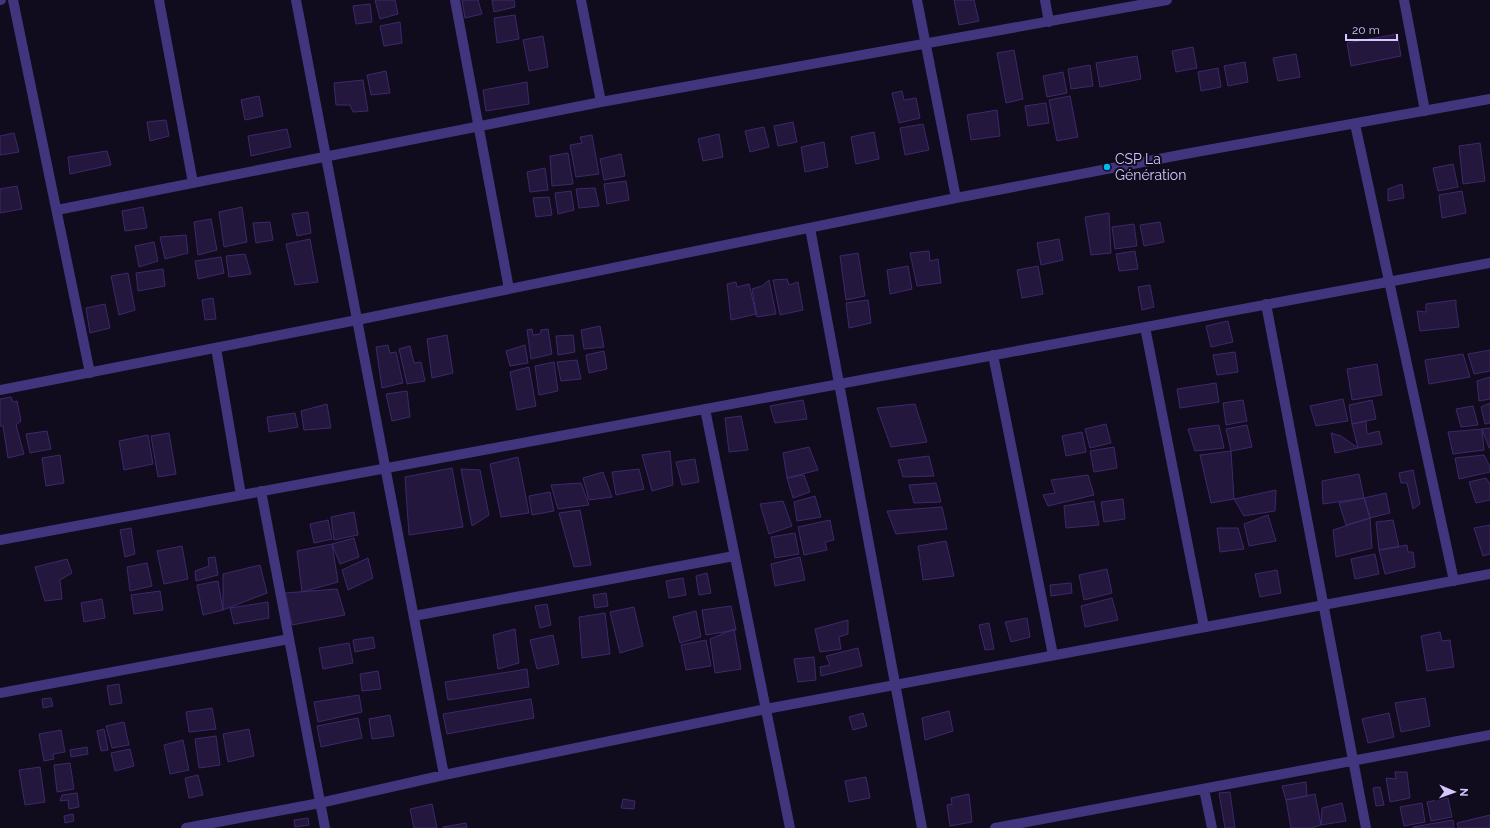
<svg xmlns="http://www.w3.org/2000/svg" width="1490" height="828" font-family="Raleway,sans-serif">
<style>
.building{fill:#24173e;stroke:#3e286b}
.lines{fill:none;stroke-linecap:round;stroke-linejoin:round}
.minor{stroke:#41357d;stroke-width:10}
.poi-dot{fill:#00bbf2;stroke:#100b1d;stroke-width:1.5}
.labels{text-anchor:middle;stroke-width:4;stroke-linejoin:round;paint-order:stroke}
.poi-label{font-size:14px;fill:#d5c7ff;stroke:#100b1d;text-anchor:start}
</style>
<rect width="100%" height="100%" fill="#100b1d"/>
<path class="building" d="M375,0h20l3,14 -18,5z
M462,0h16l4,14 -17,4z
M492,0h22l1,7 -21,5z
M954,0h20l5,21 -20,4z
M370,4l2,18 -16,2 -3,-18z
M515,15l4,24 -22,4 -3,-25z
M400,22l2,21 -18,3 -4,-20z
M1397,34l4,22 -50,10 -4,-23z
M543,36l5,31 -19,4 -6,-31z
M1193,47l4,21 -21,4 -4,-21z
M1014,50l9,49 -17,4 -9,-50z
M1296,54l4,23 -22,4 -5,-23z
M1137,56l4,23 -41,8 -4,-24z
M1245,62l3,20 -20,4 -4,-20z
M1090,65l3,21 -22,3 -3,-20z
M1218,68l3,19 -20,4 -3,-19z
M386,71l4,22 -19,2 -4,-20z
M1063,72l4,21 -20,4 -4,-21z
M363,80l5,31 -15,1 -3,-7h-14l-2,-22z
M527,82l2,22 -43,7 -3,-21z
M902,91l2,9 12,-2 4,20 -21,5 -7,-30z
M259,96l4,20 -18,4 -4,-20z
M1070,96l8,41 -21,4 -8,-41z
M1046,103l3,20 -21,3 -3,-20z
M997,110l3,26 -29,4 -4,-25z
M166,120l3,16 -19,5 -3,-19z
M793,122l4,20 -19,4 -4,-20z
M923,124l6,26 -24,5 -5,-27z
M764,127l5,20 -19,5 -5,-21z
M287,129l4,18 -40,9 -3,-20z
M874,132l5,27 -23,5 -5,-27z
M14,133l5,19 -19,3v-19z
M719,134l4,23 -20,4 -5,-22z
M592,135l7,39 -23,3 -6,-32 12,-2 -2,-6z
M824,142l4,25 -23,5 -4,-25z
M1480,143l5,38 -22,3 -4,-38z
M107,151l4,14 -41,9 -2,-17z
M568,153l5,31 -21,2 -2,-30z
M621,154l4,22 -21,4 -4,-21z
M1453,164l5,23 -20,4 -5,-23z
M545,168l3,22 -18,2 -3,-20z
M626,181l3,19 -22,4 -3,-20z
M1402,184l2,14 -16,3v-12z
M17,186l5,23 -22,4v-24z
M595,188l4,18 -20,2 -3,-19z
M571,191l3,19 -16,4 -3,-21z
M1462,191l4,22 -24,5 -3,-23z
M549,197l3,18 -16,2 -3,-19z
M143,207l4,21 -22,3 -3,-20z
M242,207l5,35 -23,5 -5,-35z
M308,212l3,21 -14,3 -5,-22z
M1109,213l2,40 -20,2 -6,-38z
M211,219l6,31 -19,5 -4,-33z
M270,222l3,18 -17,3 -3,-20z
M1160,222l4,20 -20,4 -4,-21z
M1134,224l3,22 -22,3 -3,-22z
M186,235l2,18 -23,6 -5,-22z
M310,239l8,43 -23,3 -9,-41z
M1059,239l4,21 -22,5 -4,-22z
M154,242l4,19 -19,6 -4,-21z
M929,251l1,10 8,-2 3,24 -24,3 -7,-33z
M1135,251l3,18 -19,2 -3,-17z
M858,253l7,43 -19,4 -6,-44z
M245,254l6,20 -22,3 -3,-21z
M221,257l3,16 -26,6 -3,-18z
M908,266l4,23 -22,5 -3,-24z
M1038,266l5,28 -21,4 -5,-28z
M163,269l2,17 -27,5 -2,-18z
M128,273l7,37 -16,5 -8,-39z
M787,279l2,6 9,-3 5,28 -23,5 -7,-35z
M769,280l7,34 -19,3 -5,-28 10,-3z
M736,282l1,5 12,-3 7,30 -25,6 -4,-36z
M1150,285l4,22 -12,3 -4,-23z
M213,298l3,21 -11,1 -3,-20z
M868,300l3,23 -22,5 -3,-25z
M1456,300v7l3,20 -39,4 -3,-20 9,1v-8z
M105,304l5,24 -20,5 -4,-25z
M1228,321l5,21 -22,5 -5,-21z
M600,326l4,21 -20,2 -3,-19z
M532,329l1,6 7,-1 1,-4 7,-1 4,25 -21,5 -4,-29z
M447,335l6,38 -21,5 -5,-39z
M573,335l2,17 -17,3 -2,-19z
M388,345l2,8 6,-1 7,31 -21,5 -6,-41z
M525,345l3,18 -18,3 -4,-15z
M410,346l4,17 7,-1 4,19 -18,3 -8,-35z
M1490,350v21l-16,3 -6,-20z
M604,351l3,18 -18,4 -3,-18z
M1235,352l3,20 -21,3 -4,-20z
M1463,354l7,23 -41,7 -4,-24z
M577,360l4,19 -20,2 -4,-19z
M554,362l4,29 -19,4 -4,-29z
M1377,364l5,31 -30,5 -5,-31z
M529,367l7,39 -19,4 -7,-38z
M1490,377v22l-11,2 -2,-20z
M1216,383l3,19 -39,6 -3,-19z
M407,391l3,26 -18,4 -6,-27z
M11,397l2,5 4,-1 4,20 -5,4 8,29 -16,4 -5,-32h-3v-27z
M1343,399l5,22 -32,5 -6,-20z
M803,400l4,19 -32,4 -5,-17z
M1243,400l4,21 -21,4 -3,-22z
M1372,400l4,19 -24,5 -3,-19z
M1490,403v20l-5,1 -4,-17z
M327,404l4,24 -27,2 -3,-19z
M915,404l12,38 -36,5 -14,-39z
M1473,406l5,19 -17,2 -5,-18z
M295,413l3,14 -29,5 -2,-15z
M741,416l7,34 -19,2 -4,-34z
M1366,421l1,13 12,-3 3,13 -24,4 -6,-24z
M1106,424l5,19 -21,5 -5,-19z
M1219,425l5,23 -29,3 -7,-22z
M1247,425l5,22 -21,4 -5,-22z
M1490,428v20h-1l-7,-19z
M1482,429l2,21 -31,4 -5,-22z
M47,431l4,18 -21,4 -4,-19z
M1082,432l4,20 -20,4 -4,-20z
M169,433l7,41 -18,3 -7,-41z
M1331,433l10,3 17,12 -23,5z
M148,435l5,29 -29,6 -5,-29z
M809,447l9,23 -31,8 -4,-25z
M1114,447l3,21 -23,4 -4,-21z
M670,451l3,34 -21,6 -10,-36z
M1231,451l3,48 -23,4 -11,-48z
M60,455l4,28 -18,3 -4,-28z
M1484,455l6,12v5l-31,7 -4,-21z
M929,456l5,20 -31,1 -5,-17z
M518,457l11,56 -28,4 -11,-53z
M695,459l4,23 -17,3 -6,-23z
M452,468l11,59 -54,8 -4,-58z
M461,469l19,1 9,45 -17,11z
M639,469l5,20 -28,6 -4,-23z
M1413,470l7,34 -7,5 -6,-26h-6l-2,-10z
M603,472l9,25 -23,3 -6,-22z
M1359,474l5,24 -41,6 -1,-23z
M804,475l6,17 -17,6 -6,-20z
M1088,475l6,20 -46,11 -5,-11 12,-2 -4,-13z
M1486,478l4,6v16l-14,3 -7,-21z
M581,483l8,22 -31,4 -7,-24z
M936,483l5,19 -27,1 -5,-18z
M1276,490l-1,21 -31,5 -10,-17z
M550,492l4,19 -22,4 -3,-19z
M1386,493l4,20 -20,5 -6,-20z
M815,496l6,21 -24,4 -3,-19z
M1364,498l6,20 -24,7 -7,-22z
M1123,499l2,20 -21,3 -3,-20z
M783,501l9,25 -23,8 -9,-30z
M1094,501l5,24 -33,3 -2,-22z
M942,507l5,22 -51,5 -9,-23z
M580,510l11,55 -17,2 -15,-54z
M354,512l4,23 -24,5 -3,-23z
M1268,515l8,26 -27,5 -5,-22z
M1370,518l2,30 -36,9 -3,-27z
M328,520l4,19 -18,4 -4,-19z
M830,520l4,20 -9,2 2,8 -23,5 -6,-28z
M1393,520l6,27 -20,3 -3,-28z
M1490,525v29l-7,2 -9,-28z
M131,528l4,26 -10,3 -5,-27z
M1217,528h21l6,21 -24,3z
M795,533l4,21 -24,4 -4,-21z
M354,538l5,19 -19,7 -8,-20z
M946,541l8,35 -31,4 -5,-34z
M332,544l6,38 -36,10 -5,-41z
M1407,545l1,7h5l2,15 -30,7 -6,-24z
M182,546l6,33 -24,5 -7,-33z
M1375,554l4,20 -24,5 -4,-20z
M215,557l3,18 -22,6 -1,-10 14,-5 -1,-8z
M800,557l5,23 -30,6 -4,-22z
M368,558l5,20 -25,12 -6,-20z
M67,559l5,14 -12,7 2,19 -17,2 -10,-34z
M147,563l5,23 -22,5 -3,-24z
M260,565l7,28 -44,17v-36z
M1107,569l5,24 -28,7 -5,-25z
M1277,570l4,23 -21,4 -5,-23z
M707,573l4,20 -12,2 -3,-19z
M683,578l3,17 -17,3 -3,-17z
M218,581l5,29 -20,5 -6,-30z
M1071,583l1,10 -21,3 -1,-11z
M337,589l8,26 -53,10 -7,-32z
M160,591l3,19 -29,4 -3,-19z
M606,593l2,13 -13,2 -2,-13z
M1112,598l6,22 -33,7 -4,-21z
M102,599l3,19 -21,4 -3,-19z
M268,602l1,16 -35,6 -4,-16z
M547,604l4,21 -11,3 -5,-22z
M731,606l5,24 -30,5 -4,-25z
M634,607l9,39 -23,7 -10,-41z
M696,611l5,26 -21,6 -7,-26z
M605,613l5,41 -28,4 -3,-41z
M1027,618l3,19 -19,5 -6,-20z
M848,620v14l-9,3 2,12 -21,3 -5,-23z
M989,623l5,26 -9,1 -6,-25z
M515,629l4,34 -21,6 -5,-34z
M734,629l7,40 -26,4 -5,-34z
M1440,632l2,9 8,-1 4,27 -27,4 -6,-35z
M553,635l6,29 -22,5 -7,-29z
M373,637l2,11 -20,4 -2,-12z
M706,640l5,26 -25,4 -5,-25z
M349,643l4,20 -30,6 -4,-21z
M858,648l4,18 -41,10 -1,-9 10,-2 -4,-9z
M814,657l2,23 -18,2 -4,-23z
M527,669l2,18 -81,13 -3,-18z
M378,671l3,18 -19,2 -2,-17z
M119,684l3,19 -12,2 -3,-19z
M359,695l3,17 -44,10 -4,-20z
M51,698l2,8 -10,2 -1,-9z
M1425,698l5,28 -29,6 -6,-29z
M531,699l3,19 -87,16 -4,-20z
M212,708l4,21 -27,3 -3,-20z
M949,711l4,20 -28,9 -3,-22z
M863,713l4,13 -14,4 -4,-13z
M1389,713l5,24 -26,6 -6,-24z
M390,715l4,21 -22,3 -3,-20z
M358,718l4,20 -41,9 -4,-21z
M124,722l5,23 -17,3 -6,-22z
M104,729l4,21 -7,1 -4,-20z
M249,729l5,27 -26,6 -5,-28z
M61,730l4,22 -12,2 1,5 -10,2 -5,-27z
M216,736l4,29 -21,3 -4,-29z
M183,740l6,30 -19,4 -6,-29z
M87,747l1,7 -17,3 -1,-7z
M130,749l4,17 -19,5 -4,-18z
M70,763l4,26 -17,3 -3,-27z
M40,767l5,35 -20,3 -6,-35z
M1395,772h12l3,26 -20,4 -4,-24 10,1z
M198,775l5,20 -14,3 -4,-20z
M866,777l4,21 -21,4 -4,-21z
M1306,782l1,14 -21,4 -4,-14z
M1380,787l4,18 -8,1 -3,-18z
M1230,792l5,36h-10l-6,-35z
M77,793l2,14 -10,2 -1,-9 -8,1 2,-6z
M969,794l3,28 -22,4 -3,-21 5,-1 -1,-6z
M1315,794l6,31 -10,3h-20l-5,-28z
M1448,798l4,19 -21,4 -4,-19z
M623,799l12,2 -1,8 -13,-1z
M1342,803l4,18 -25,4 1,-17z
M1422,803l3,19 -21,4 -4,-19z
M432,804l5,24h-23l-4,-19z
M73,814l1,7 -9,2 -1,-7z
M1490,815v13h-32l-1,-5z
M308,818l1,7 -14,2 -1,-7z
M1453,820l1,8h-41v-1z
M466,823l1,5h-24v-1z"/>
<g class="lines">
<path class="minor" d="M0,0h1
M13,0l77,373
M159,0l34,183
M296,0l148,775
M455,0l54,289
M581,0l20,102
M917,0l39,198
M1045,0l4,22
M1404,0l21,111
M1355,124l99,457
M57,210l544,-108 566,-102
M810,228l112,600
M1266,304l100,524
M1145,327l59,300
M216,348l25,147
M993,355l60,300
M0,390l357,-70 599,-122 229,-44 305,-55
M705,409l85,419
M261,491l64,337
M0,540l1490,-277
M414,616l320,-60
M0,693l289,-54
M1204,789l8,39
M186,828l134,-25 124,-28 322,-66 724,-135
M995,828l495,-93"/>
</g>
<circle class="poi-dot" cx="1107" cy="167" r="4"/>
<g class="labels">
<g class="poi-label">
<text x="1115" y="164">CSP La<tspan x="1115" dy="16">Génération</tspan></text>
</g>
</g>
<g transform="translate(1454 792) rotate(92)" stroke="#100b1d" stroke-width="3" paint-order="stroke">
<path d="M0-3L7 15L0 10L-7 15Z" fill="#d5c7ff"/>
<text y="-6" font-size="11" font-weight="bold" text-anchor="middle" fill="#d5c7ff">N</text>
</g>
<path d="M1346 34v6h51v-6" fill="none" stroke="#d5c7ff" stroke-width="2"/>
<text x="1352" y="34" font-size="12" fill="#d5c7ff" stroke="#100b1d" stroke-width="3" paint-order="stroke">20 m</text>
</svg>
